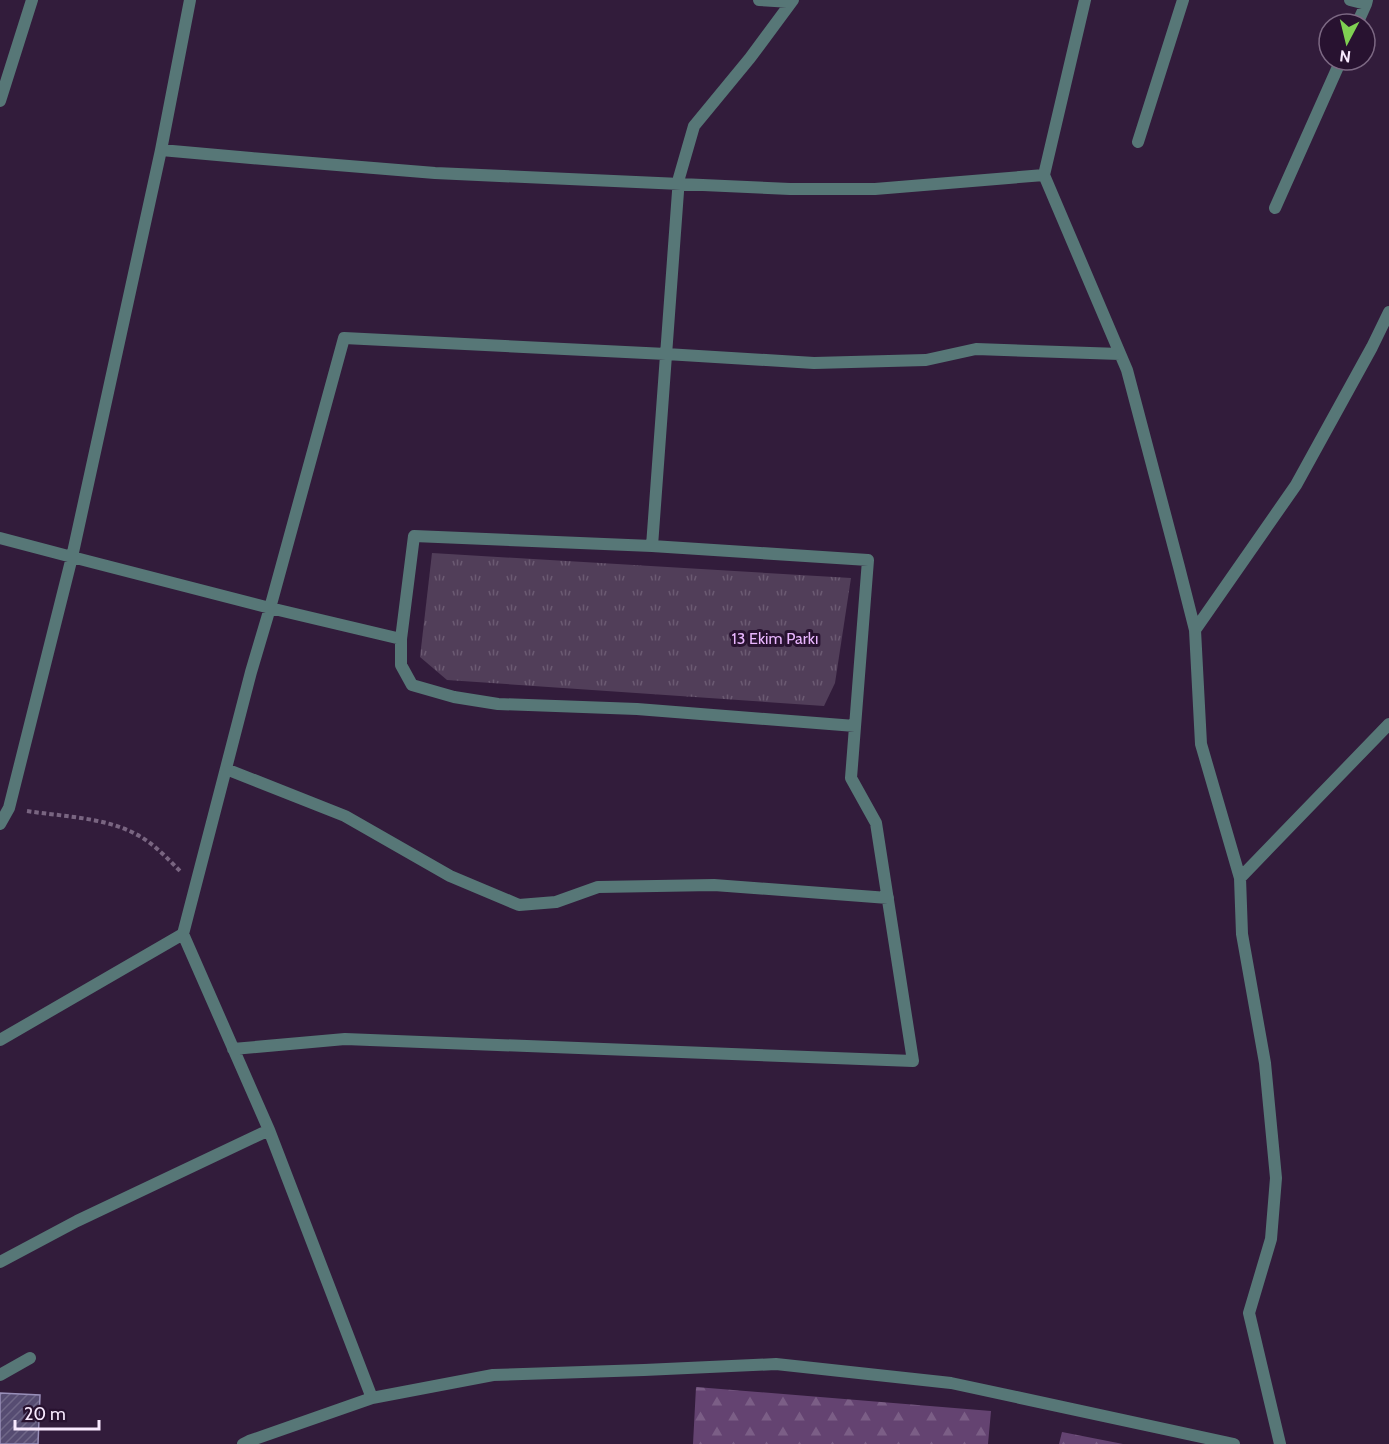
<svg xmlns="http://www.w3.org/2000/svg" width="1389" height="1444" font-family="Cabin,sans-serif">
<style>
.forest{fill:url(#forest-firs)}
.park{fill:url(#park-tufts)}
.building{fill:url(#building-hatch);stroke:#998fb9;stroke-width:1.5}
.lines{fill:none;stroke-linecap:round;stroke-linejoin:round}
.path{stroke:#796581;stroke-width:4;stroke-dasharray:4.5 3;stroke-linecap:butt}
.lane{stroke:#577777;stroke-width:12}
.street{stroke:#577777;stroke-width:12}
.labels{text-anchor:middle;stroke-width:6;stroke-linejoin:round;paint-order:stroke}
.park-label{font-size:16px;fill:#e9b6fe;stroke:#281230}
</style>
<defs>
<pattern id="forest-firs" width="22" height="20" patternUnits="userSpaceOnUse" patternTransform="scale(1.5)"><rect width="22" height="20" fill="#644371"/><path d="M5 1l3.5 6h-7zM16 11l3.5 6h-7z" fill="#7b5e86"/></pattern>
<pattern id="park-tufts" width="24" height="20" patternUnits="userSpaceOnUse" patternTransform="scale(1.5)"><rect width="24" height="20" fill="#513e59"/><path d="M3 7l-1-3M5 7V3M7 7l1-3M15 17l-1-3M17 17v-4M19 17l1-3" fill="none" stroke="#6b5a72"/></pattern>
<pattern id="building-hatch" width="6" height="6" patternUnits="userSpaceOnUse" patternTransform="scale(1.5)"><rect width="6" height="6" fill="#564c72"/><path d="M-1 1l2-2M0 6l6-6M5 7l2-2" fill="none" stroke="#6f6687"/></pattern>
</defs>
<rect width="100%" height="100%" fill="#321c3b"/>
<path class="forest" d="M696,1387l295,24 -3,33h-295z
M1062,1432l61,12h-64z"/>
<path class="park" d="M432,553l419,25 -16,105 -11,23 -377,-26 -27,-23z"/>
<path class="building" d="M0,1393l40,2 -2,49h-38z"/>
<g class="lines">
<path class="path" d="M27,811c38,6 81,6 114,26 15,9 27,22 39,34"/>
<path class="lane" d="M0,1375l30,-17"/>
<path class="street" d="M759,0l32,2
M1085,0l-41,175 83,195 52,197 16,63 6,114 39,134
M1350,0l16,4 1,-4
M1357,24l9,-20
M0,101l32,-101
M1138,142l45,-142
M161,150l29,-150
M1275,208l66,-148
M0,538l72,19 -63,251 -9,16
M652,546l27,-368 15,-52 56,-68 43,-58
M1195,630l101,-145 76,-138 17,-35
M401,639l-131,-31 -198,-51 89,-407 90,8 184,15 355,16h85l169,-14
M226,769l119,47 105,60 69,29 37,-3 42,-15 116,-2 174,13
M0,1040l183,-106 68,-262 19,-64 74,-270 322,16 148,9 112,-3 50,-11 144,5
M233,1049l112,-10 568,22 -37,-238 -25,-45 17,-218 -216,-14 -238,-10 -13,103v26l11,20 42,12 44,7 139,5 218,17
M0,1262l77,-41 192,-91 -86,-196
M372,1398l121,-23 151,-5 132,-6 175,19 283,61
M243,1444l6,-3 123,-43 -103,-268
M1280,1444l-31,-131 22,-74 5,-61 -11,-115 -23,-129 -2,-56 149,-154"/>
</g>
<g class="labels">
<g class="park-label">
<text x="775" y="644">13 Ekim Parkı</text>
</g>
</g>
<g transform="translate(1347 42) rotate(187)"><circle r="28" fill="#281230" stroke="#7c6883" stroke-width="1.5"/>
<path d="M0-4.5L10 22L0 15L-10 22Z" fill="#7fd052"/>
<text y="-9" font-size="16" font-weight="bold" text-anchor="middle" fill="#f9eaff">N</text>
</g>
<path d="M15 1420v9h84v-9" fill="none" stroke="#f9eaff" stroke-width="3"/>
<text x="24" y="1420" font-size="18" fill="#f9eaff" stroke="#281230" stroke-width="4.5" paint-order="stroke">20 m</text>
</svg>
